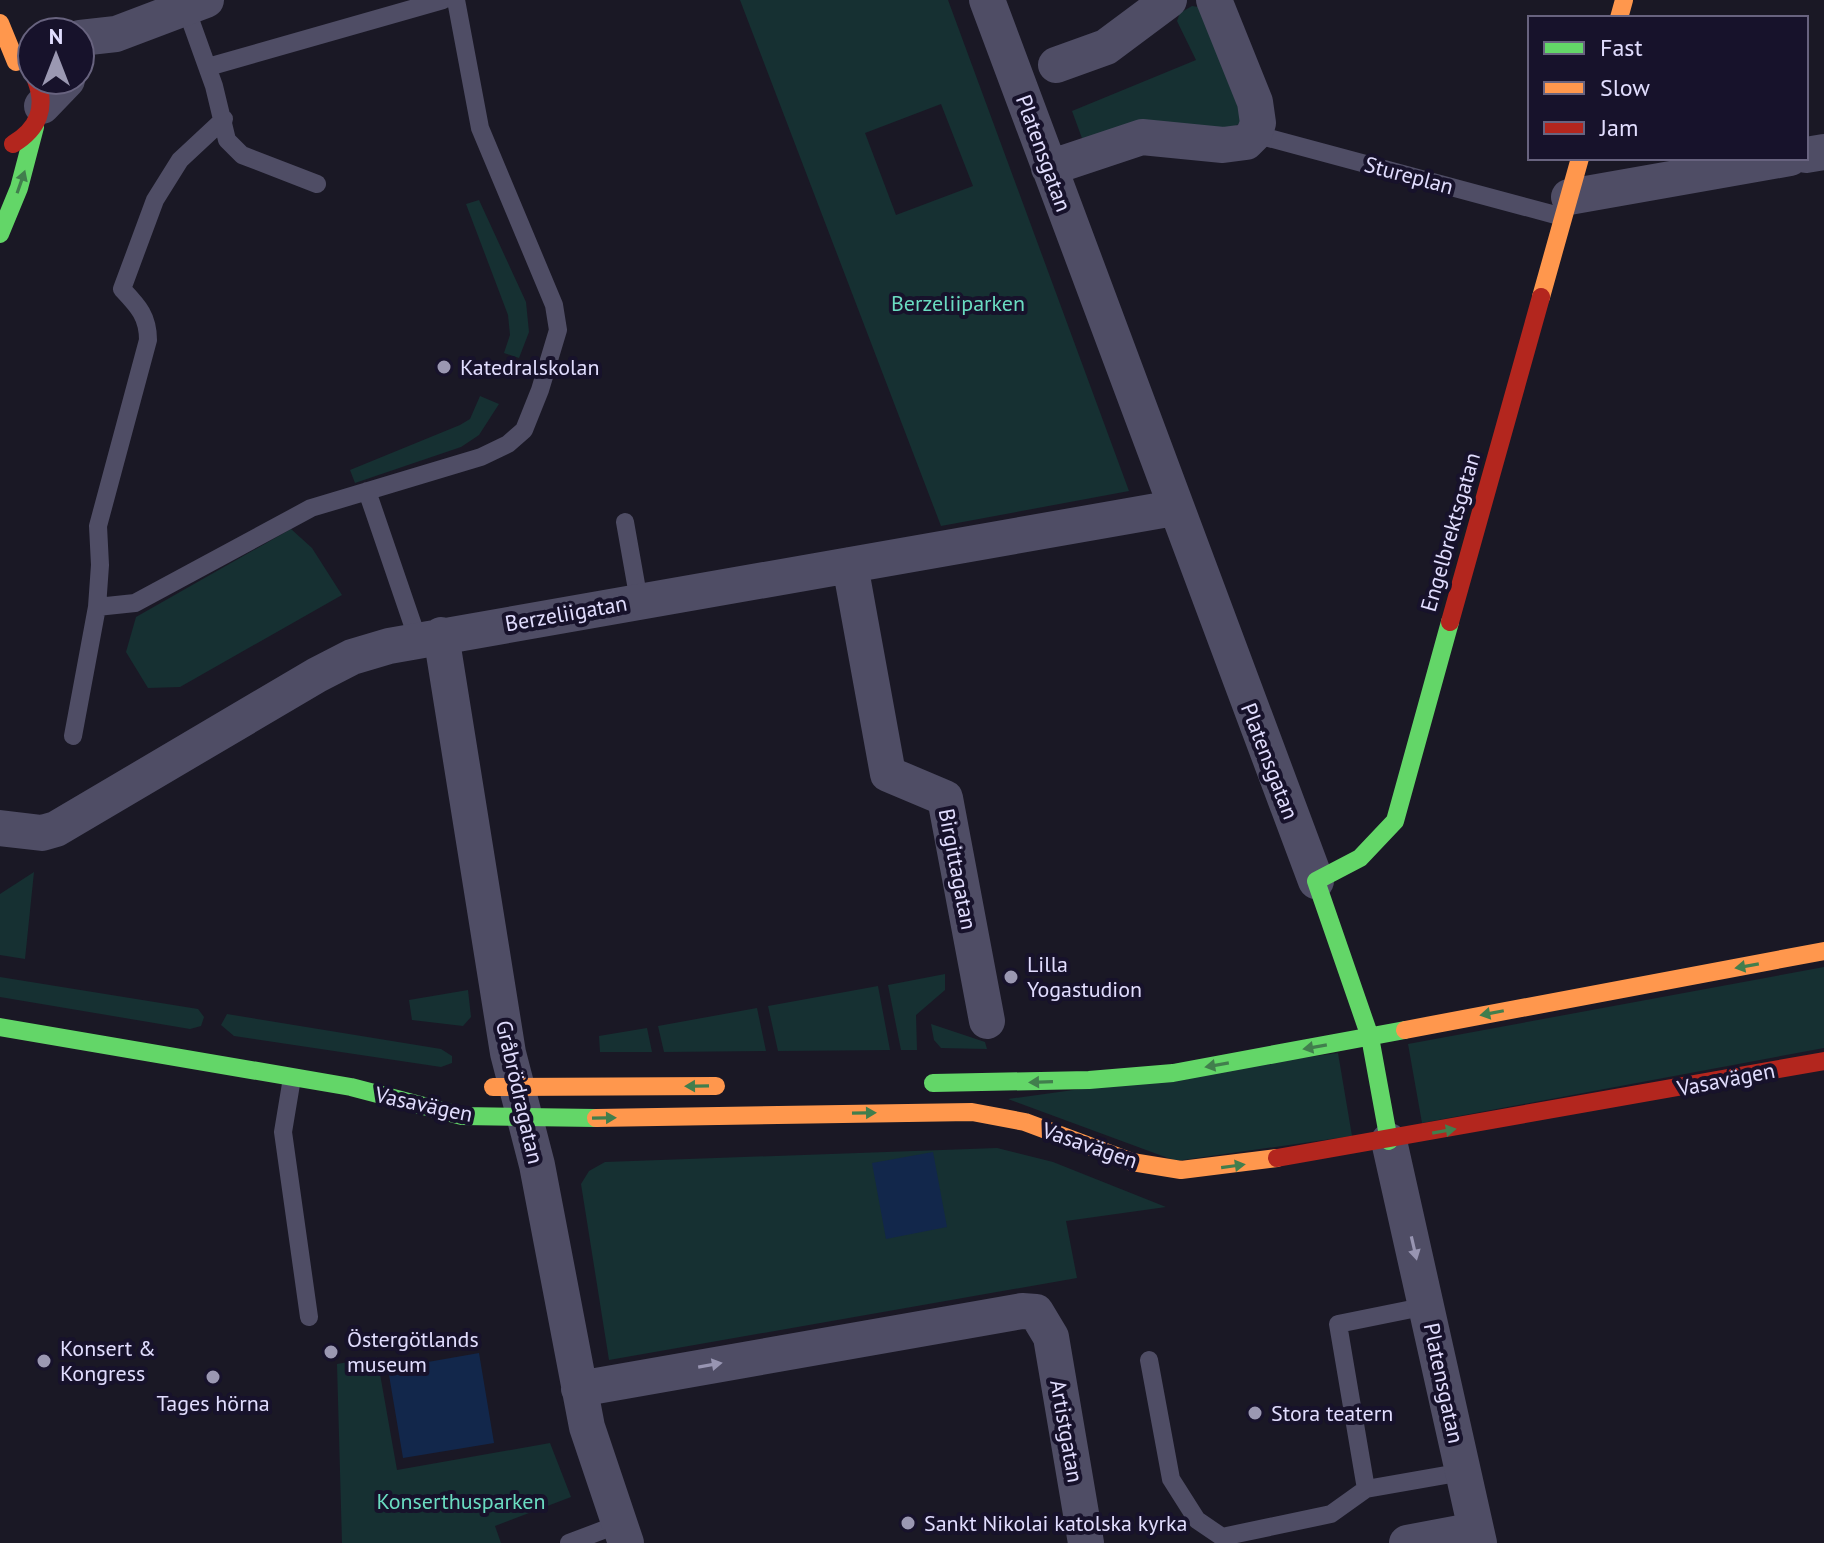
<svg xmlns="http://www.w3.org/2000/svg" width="1824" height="1543" font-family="'PT Sans',sans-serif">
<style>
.green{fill:#163032;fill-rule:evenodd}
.water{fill:#12274b}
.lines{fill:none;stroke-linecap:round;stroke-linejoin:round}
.lane{stroke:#4f4d65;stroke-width:18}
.street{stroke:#4f4d65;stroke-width:36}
.fast{stroke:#63d668;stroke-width:18}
.slow{stroke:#ff974d;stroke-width:18}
.jam{stroke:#b3261e;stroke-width:18}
.oneway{fill:#417e4d}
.oneway2{fill:#9895b2}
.poi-dot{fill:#9b98b2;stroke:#17122b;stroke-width:3}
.labels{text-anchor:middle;stroke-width:8;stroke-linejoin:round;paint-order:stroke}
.street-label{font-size:22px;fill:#e1ddfe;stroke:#17122b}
.park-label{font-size:22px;fill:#6adcc1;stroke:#17122b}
.poi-label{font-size:22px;fill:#e1ddfe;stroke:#17122b;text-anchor:start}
</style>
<rect width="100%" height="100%" fill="#1a1825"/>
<path class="green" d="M740,0h208l181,491 -188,35zM941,104l32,82 -77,29 -31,-82z
M1192,6l6,1 46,106 -5,11 -14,6 -86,-9 -56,20 -11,-30 124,-51 -19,-39 3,-8z
M479,200l47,102 3,30 -10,26 -15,-5 6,-18 -2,-20 -42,-111z
M480,396l19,8 -20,31 -18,12 -106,36 -5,-13 110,-45 10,-6z
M291,529l21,19 30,47 -162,92 -32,1 -22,-36 10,-35z
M34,872l-9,87 -25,-4v-61z
M1824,967v81l-402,75 -14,-79z
M945,974v16l-29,25 1,35h-16l-13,-65z
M0,977l198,32 6,8 -3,9 -11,3 -190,-32z
M878,986l12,64 -112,1 -10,-45z
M468,990l3,27 -8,9 -51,-6 -3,-20z
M757,1008l9,43 -102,1 -6,-26z
M227,1014l214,35 11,7v7l-11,4 -207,-31 -13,-11z
M931,1024l54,18 2,7 -46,-1 -7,-8z
M647,1028l5,24h-52l-1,-16z
M1338,1053l14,83 -176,25 -168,-62z
M997,1148l56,14 113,45 -100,14 11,57 -468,82 -28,-176 8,-13 16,-9z
M377,1357l20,113 153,-27 21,54 -76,29 6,17h-159l-5,-179z"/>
<path class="water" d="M933,1152l14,75 -61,12 -14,-76z
M479,1353l15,90 -91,15 -15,-89z"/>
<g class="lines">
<path class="lane" d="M186,8l28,78 13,54 15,15 75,29
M208,67l235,-67
M1254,134l309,83
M367,491l51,149
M625,522l14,79
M97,607l38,-4 176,-95 170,-51 27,-13 16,-14 16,-40 18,-60 -4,-25 -74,-177 -24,-128
M73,736l24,-129 3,-42 -2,-39 50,-186c0,-24 -10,-34 -26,-51l33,-89 25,-40 44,-41
M292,1078l-9,54 26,185
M1149,1360l22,119 26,41 25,17 109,-23 35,-25 97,-17
M1366,1489l-28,-165 89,-18
M569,1543l50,-19"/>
<path class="street" d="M987,0l329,881
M80,38l36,-4 90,-34
M1056,65l50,-18 63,-47
M42,106l25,-26
M1806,155l18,-3
M1049,168l93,-31 81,8 23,-3 8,-8 4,-11 -3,-21 -41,-102
M1569,197l221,-39
M850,565l38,209 57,24 42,223
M441,635l67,418 29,112 50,262 39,116
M0,828l42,5 14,-4 261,-154 35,-18 37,-11 785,-138
M1389,1141l90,402
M579,1389l443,-78 14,1 15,25 35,206
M1407,1543l69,-13"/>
<path class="fast" d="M0,234l19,-46 16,-61
M0,1027l351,60 111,29 134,2
M933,1083l156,-3 84,-7 232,-43
M1389,1141l-19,-104 -54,-156 44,-23 35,-37 55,-199"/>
<path class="slow" d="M1619,18l5,-18
M0,23l16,39
M1541,297l39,-139
M1405,1030l419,-79
M493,1087l223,-1
M596,1118l376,-6 53,10 107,40 49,8 96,-12"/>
<path class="jam" d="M13,144c25,-15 34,-36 23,-64
M1450,622l91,-325
M1277,1158l547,-97"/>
</g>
<defs><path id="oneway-solid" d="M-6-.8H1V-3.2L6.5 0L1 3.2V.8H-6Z" transform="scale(2)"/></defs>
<g class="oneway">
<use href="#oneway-solid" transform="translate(21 182) rotate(-71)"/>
<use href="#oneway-solid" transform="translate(1747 966) rotate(170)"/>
<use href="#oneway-solid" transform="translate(1492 1013) rotate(169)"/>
<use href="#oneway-solid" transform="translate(1315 1047) rotate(170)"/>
<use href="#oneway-solid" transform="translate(1217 1065) rotate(170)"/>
<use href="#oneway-solid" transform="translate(1041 1082) rotate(178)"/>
<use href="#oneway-solid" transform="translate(697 1086) rotate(179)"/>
<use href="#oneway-solid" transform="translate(864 1113) rotate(-1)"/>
<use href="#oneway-solid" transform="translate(604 1118) rotate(-1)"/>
<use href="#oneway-solid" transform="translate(1444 1131) rotate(-10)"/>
<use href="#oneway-solid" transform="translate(1233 1166) rotate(-8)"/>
</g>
<g class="oneway2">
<use href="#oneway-solid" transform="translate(1414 1248) rotate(77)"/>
<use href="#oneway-solid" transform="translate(710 1365) rotate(-10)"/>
</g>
<g class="poi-dot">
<circle cx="444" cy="367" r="8"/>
<circle cx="1011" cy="977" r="8"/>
<circle cx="331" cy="1352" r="8"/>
<circle cx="44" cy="1361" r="8"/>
<circle cx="213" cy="1377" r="8"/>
<circle cx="1255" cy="1413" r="8"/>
<circle cx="908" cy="1523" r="8"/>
</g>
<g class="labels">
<g class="street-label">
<text transform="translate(1044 153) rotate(70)" y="8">Platensgatan</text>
<text transform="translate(1409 175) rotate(15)" y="8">Stureplan</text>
<text transform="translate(1450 532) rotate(-74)" y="8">Engelbrektsgatan</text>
<text transform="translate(566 613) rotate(-10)" y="8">Berzeliigatan</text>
<text transform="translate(1270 761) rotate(69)" y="8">Platensgatan</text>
<text transform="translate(958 869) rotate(79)" y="8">Birgittagatan</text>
<text transform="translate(1726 1079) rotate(-11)" y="8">Vasavägen</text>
<text transform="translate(520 1092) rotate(77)" y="8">Gråbrödragatan</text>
<text transform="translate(424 1104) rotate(12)" y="8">Vasavägen</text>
<text transform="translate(1090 1145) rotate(19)" y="8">Vasavägen</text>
<text transform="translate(1444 1383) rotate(78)" y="8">Platensgatan</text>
<text transform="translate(1067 1431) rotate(80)" y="8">Artistgatan</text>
</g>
<g class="park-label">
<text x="958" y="311">Berzeliiparken</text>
<text x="461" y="1509">Konserthusparken</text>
</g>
<g class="poi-label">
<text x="460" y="375">Katedralskolan</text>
<text x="1027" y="972">Lilla<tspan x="1027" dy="25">Yogastudion</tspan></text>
<text x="347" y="1347">Östergötlands<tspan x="347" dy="25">museum</tspan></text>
<text x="60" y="1356">Konsert &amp;<tspan x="60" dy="25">Kongress</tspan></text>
<text x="213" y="1411" text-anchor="middle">Tages hörna</text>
<text x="1271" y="1421">Stora teatern</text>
<text x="924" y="1531">Sankt Nikolai katolska kyrka</text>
</g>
</g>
<rect x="1528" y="16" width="280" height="144" fill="#17122b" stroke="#68637f" stroke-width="2"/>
<rect x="1544" y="42" width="40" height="12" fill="#63d668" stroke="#68637f" stroke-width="2"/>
<text x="1600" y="56" font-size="24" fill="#e1ddfe">Fast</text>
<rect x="1544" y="82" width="40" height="12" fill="#ff974d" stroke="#68637f" stroke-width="2"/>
<text x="1600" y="96" font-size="24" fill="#e1ddfe">Slow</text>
<rect x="1544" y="122" width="40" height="12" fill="#b3261e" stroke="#68637f" stroke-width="2"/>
<text x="1600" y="136" font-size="24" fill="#e1ddfe">Jam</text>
<g transform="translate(56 56)"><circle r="38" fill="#17122b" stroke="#68637f" stroke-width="2"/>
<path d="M0-6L14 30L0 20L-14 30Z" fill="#9b98b2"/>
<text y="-12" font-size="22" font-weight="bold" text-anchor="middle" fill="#e1ddfe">N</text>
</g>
</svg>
